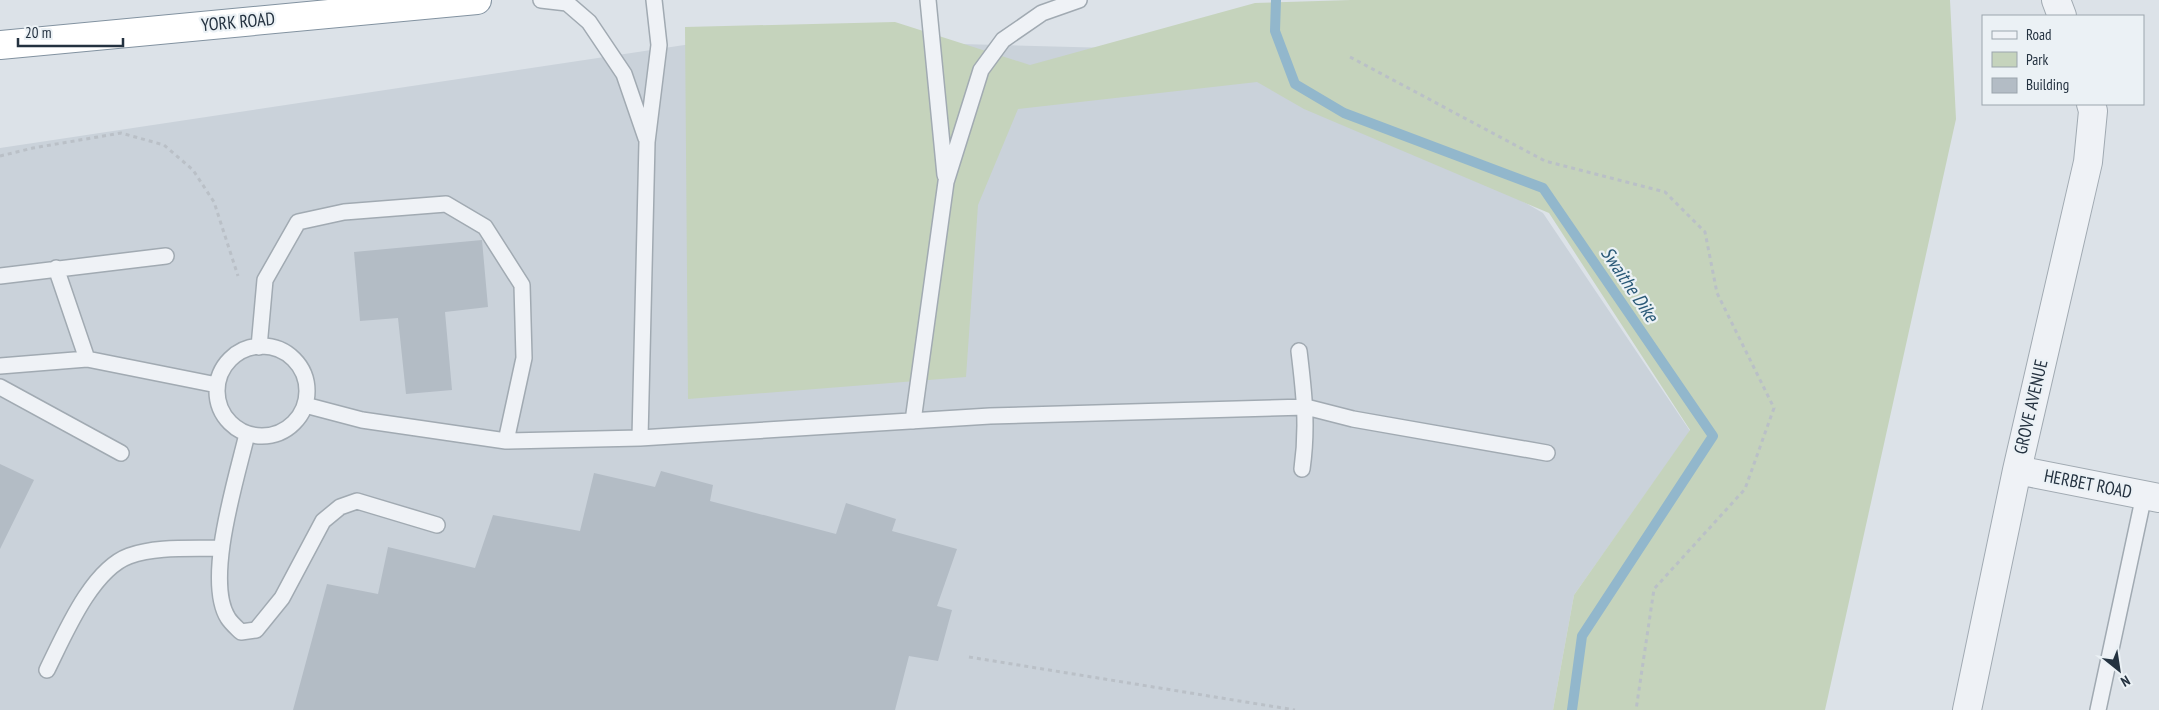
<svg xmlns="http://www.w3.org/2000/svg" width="2159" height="710" font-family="'PT Sans Narrow',sans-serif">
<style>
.built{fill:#cad2da}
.green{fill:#c5d3bc}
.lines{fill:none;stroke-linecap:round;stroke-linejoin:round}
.stream{stroke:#92b7cc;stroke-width:10}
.building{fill:#b3bcc5}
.lane-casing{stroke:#a1aab2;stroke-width:18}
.street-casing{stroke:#a1aab2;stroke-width:30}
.highway-casing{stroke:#8292a0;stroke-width:30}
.path{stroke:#bac0c7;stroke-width:3;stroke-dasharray:4 4;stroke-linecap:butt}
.lane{stroke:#eff2f6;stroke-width:15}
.street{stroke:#eff2f6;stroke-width:28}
.highway{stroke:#fff;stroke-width:28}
.labels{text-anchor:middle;stroke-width:4.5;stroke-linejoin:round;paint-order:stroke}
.street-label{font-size:18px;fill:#243240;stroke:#ebf1f5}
.water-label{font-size:19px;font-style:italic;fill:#2a5977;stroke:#ebf1f5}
</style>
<rect width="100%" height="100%" fill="#dce2e8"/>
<path class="built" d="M731,38l531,14 281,161 147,218 -116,164 -21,115h-1553v-562z"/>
<path class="green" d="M1351,0h599l6,119 -131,591h-272l21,-115 116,-165 -141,-217 -245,-104 -47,-27 -239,27 -40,96 -12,172 -278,22 -3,-372 210,-5 135,43 225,-62z"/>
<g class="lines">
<path class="stream" d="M1276,0l-1,31 20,53 49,29 199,75 170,248 -131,200 -10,74"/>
</g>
<path class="building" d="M482,240l6,67 -43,5 7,78 -46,4 -8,-76 -38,3 -6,-69z
M0,464l34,16 -34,69z
M661,471l52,14 -3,16 126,33 10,-31 50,16 -4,12 65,18 -20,57 15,4 -14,51 -29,-5 -14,54h-602l34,-126 51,10 10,-47 87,21 18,-53 87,16 14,-58 61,14z"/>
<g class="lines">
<defs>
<path id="lane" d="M541,0l26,3 22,19 35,52 22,64
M928,0l17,175
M56,268l31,91
M0,276l166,-20
M217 391a45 45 0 1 1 90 0a45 45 0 1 1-90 0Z
M259,347l6,-67 33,-58 46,-10 102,-8 39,23 37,58 2,73 -18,83
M1299,351c5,41 9,76 3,118
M0,366l87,-7 130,26
M0,387l121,66
M305,405l57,15 144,21 134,-3 350,-22 316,-9 47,12 194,34
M913,421l33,-239 35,-112 22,-30 39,-27 37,-13
M247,434c-10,43 -43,146 -19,184 3,5 9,10 13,14l15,-2 26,-32 41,-77 17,-14 17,-6 80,24
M640,438l7,-296 12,-97 -5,-45
M47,670c17,-34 44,-100 82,-114 28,-10 62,-7 92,-8
M2098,710l46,-215"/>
<path id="street" d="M2056,0l6,16
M2017,470l142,28
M1967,710l50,-240 71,-308 5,-51 -2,-7"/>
<path id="highway" d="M0,45l477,-45"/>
</defs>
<use href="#lane" class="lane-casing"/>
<use href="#street" class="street-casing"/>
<use href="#highway" class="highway-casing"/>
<path class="path" d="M1350,57l195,104 120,31 40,40 12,61 57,115 -29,81 -91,100 -18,121
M0,156l33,-8 88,-15 43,12 29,25 21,32 24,74
M969,657l326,53"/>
<use href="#lane" class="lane"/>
<use href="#street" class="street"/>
<use href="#highway" class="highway"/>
</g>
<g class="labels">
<g class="street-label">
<text transform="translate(238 22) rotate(-5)" y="6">YORK ROAD</text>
<text transform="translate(2031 407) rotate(-77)" y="6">GROVE AVENUE</text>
<text transform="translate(2088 484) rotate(11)" y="6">HERBET ROAD</text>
</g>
<g class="water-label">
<text transform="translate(1630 284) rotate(56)" y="7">Swaithe Dike</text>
</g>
</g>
<rect x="1982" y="15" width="162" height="90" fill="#ebf1f5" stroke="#9ba5ad"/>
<rect x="1992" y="31" width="25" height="8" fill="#eff2f6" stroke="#9ba5ad"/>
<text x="2026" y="40" font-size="15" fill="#243240">Road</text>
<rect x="1992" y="52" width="25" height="15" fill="#c5d3bc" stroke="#9ba5ad"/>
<text x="2026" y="65" font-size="15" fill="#243240">Park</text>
<rect x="1992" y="78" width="25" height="15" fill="#b3bcc5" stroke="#9ba5ad"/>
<text x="2026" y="90" font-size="15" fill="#243240">Building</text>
<g transform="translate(2119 670) rotate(150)" stroke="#ebf1f5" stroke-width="4" paint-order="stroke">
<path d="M0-4L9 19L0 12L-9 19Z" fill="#243240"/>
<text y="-8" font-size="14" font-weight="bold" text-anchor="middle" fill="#243240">N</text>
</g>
<path d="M18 38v8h105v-8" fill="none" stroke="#243240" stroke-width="2.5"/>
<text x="25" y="38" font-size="15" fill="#243240" stroke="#ebf1f5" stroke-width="4" paint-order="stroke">20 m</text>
</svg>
